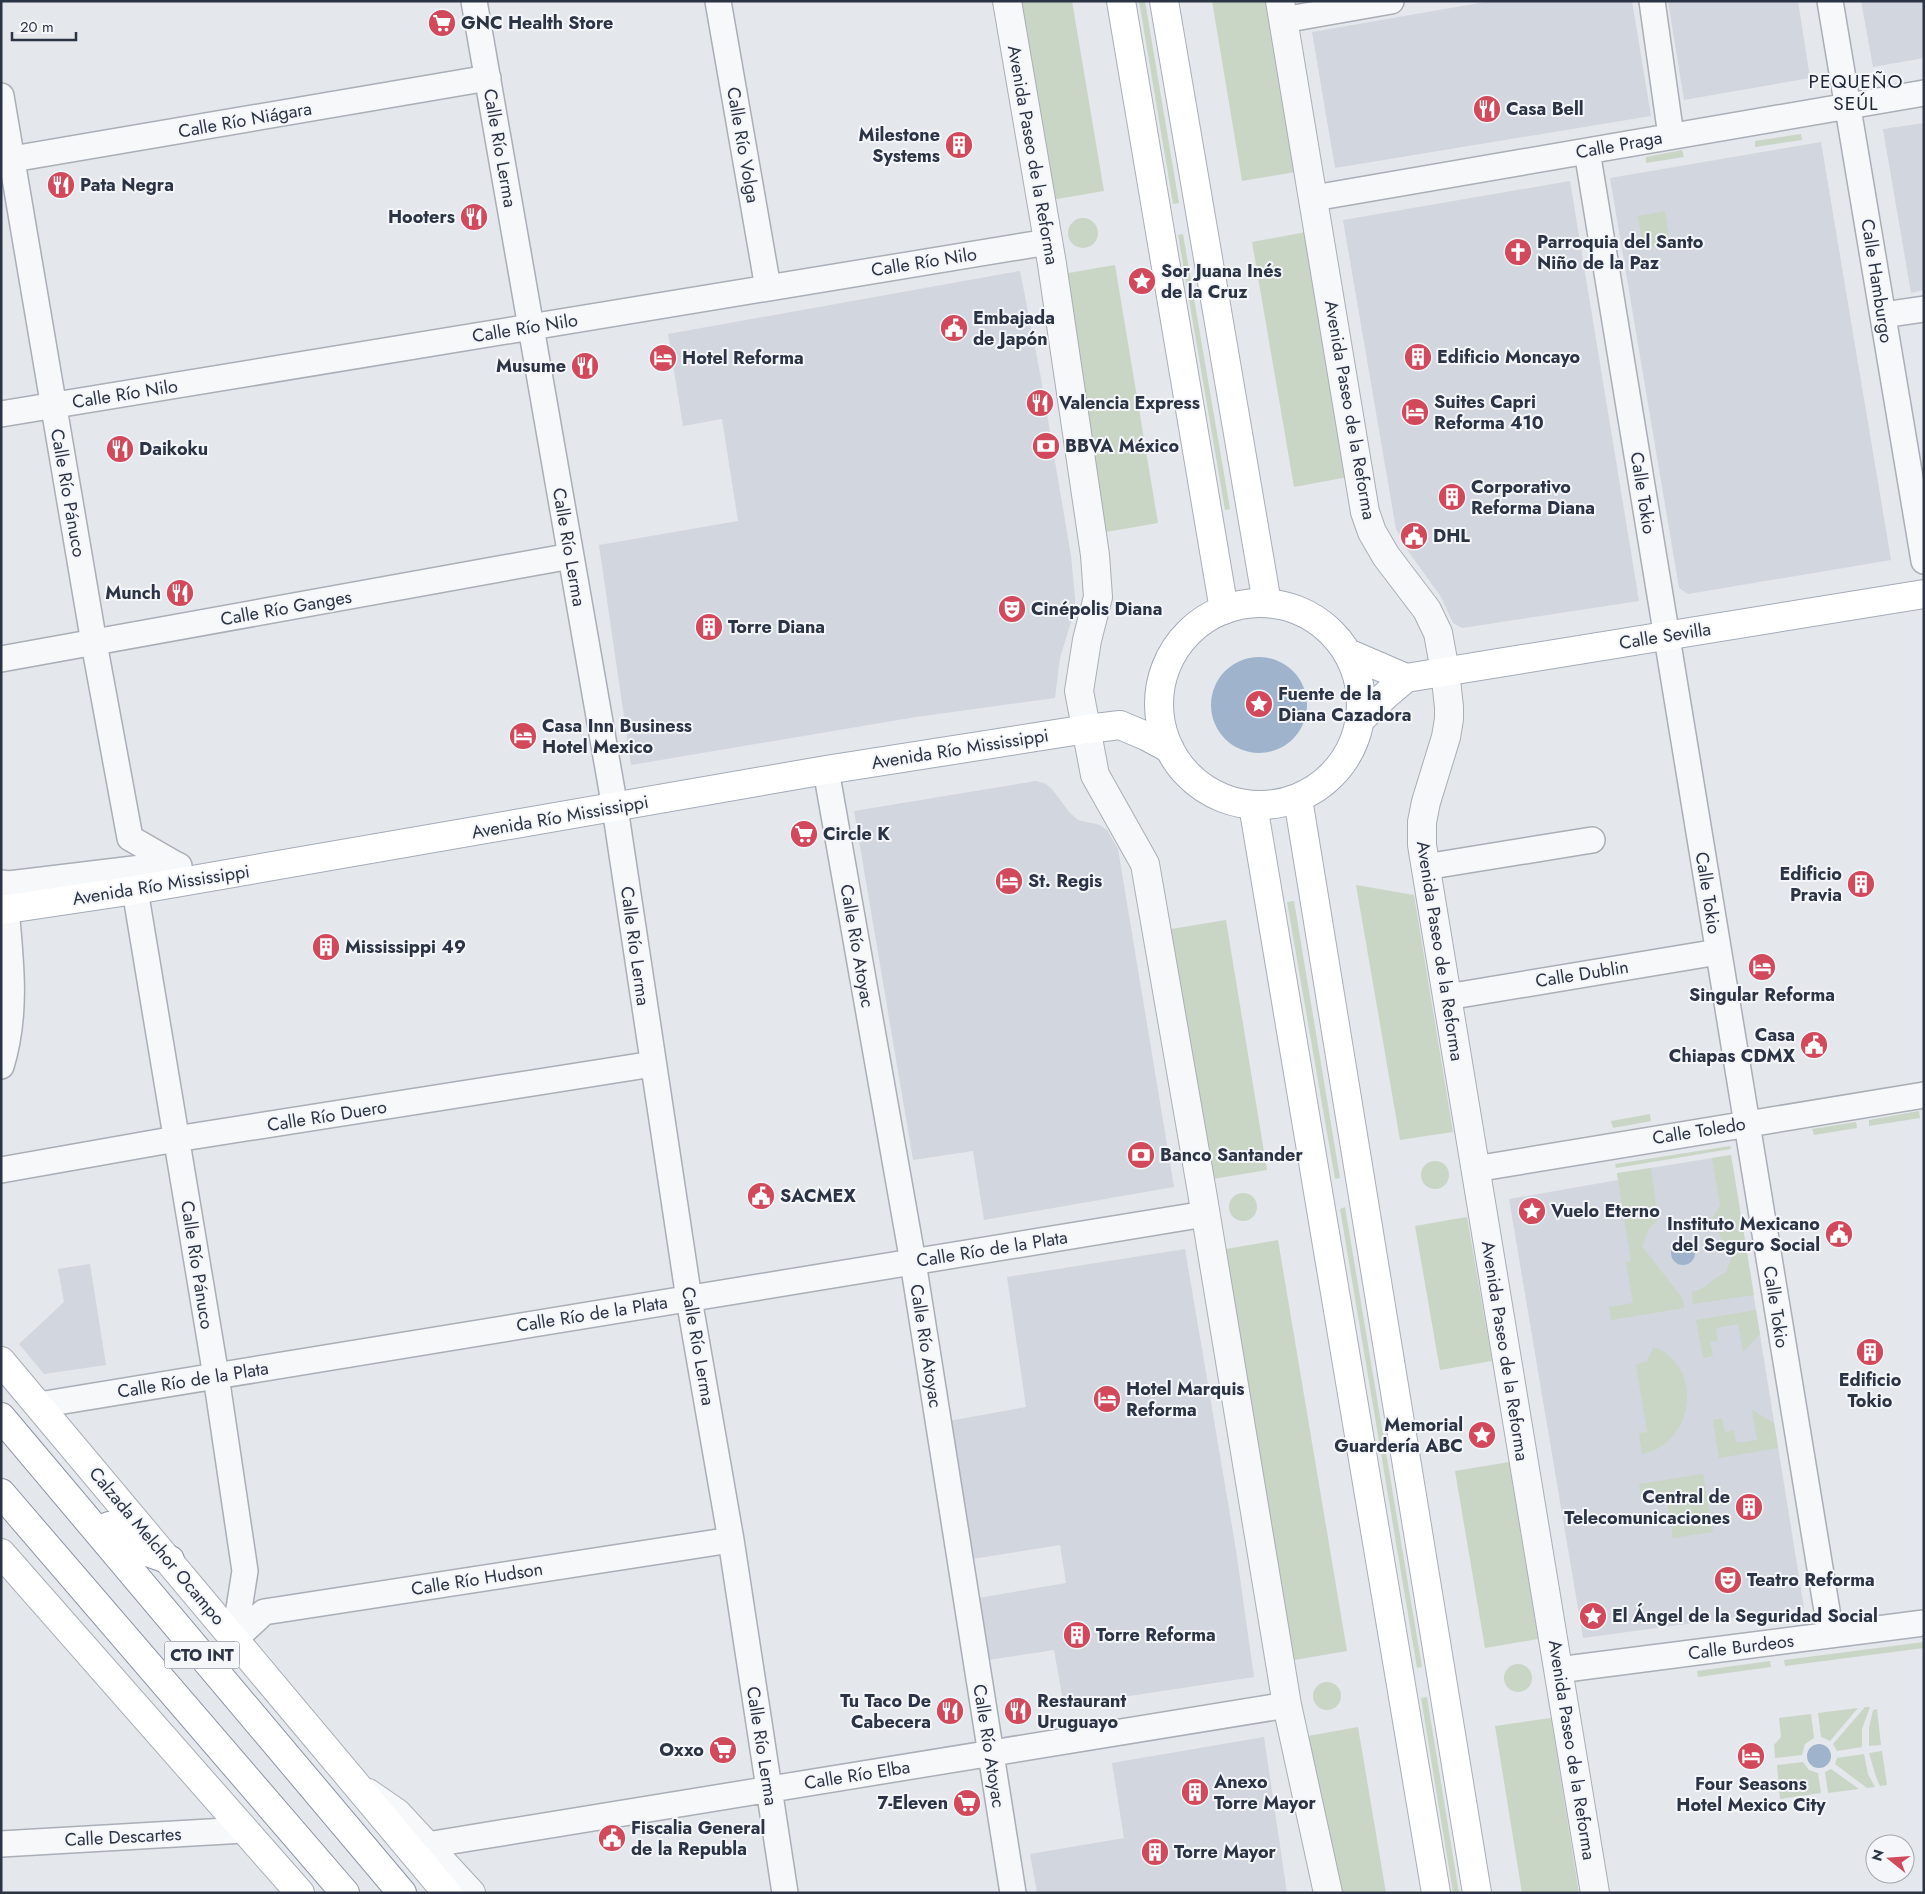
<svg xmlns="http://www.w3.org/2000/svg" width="1925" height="1894" font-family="Jost,sans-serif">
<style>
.built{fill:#d2d6de}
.green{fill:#c9d6c5}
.water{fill:#9fb4cc}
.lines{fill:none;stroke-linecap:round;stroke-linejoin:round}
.minor-casing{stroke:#a9aeb7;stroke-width:28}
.tertiary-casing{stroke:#a9aeb7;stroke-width:30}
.secondary-casing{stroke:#a9aeb7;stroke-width:30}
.primary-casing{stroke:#a3abb8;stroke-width:30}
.motorway-casing{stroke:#8b94a3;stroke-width:30}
.minor{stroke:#f7f8fa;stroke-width:25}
.tertiary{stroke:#f7f8fa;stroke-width:28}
.secondary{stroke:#fff;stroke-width:28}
.primary{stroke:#fff;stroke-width:28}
.motorway{stroke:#fff;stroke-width:28}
.labels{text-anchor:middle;stroke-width:4;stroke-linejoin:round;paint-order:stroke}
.shield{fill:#f4f6f9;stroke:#676e7b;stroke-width:1}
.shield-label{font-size:16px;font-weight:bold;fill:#2b3445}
.poi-label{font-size:18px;font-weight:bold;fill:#2b3445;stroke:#f4f6f9;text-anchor:start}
.street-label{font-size:18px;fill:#2b3445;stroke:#f4f6f9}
.neighbourhood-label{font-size:19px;letter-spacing:1px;fill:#1d2536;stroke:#f4f6f9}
</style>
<rect width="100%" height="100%" fill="#e4e7ec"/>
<path class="built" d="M1491,1h141l19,115 -316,52 -23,-136z
M1668,1h130l12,77 -126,22z
M1861,1h63v57l-51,9z
M1924,123v167l-13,3 -28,-164z
M1821,142l70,418 -203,34 -9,-6 -69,-410z
M1570,181l69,420 -177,27 -9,-5 -12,-26 -35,-49 -10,-19 -53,-309z
M1020,271l20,102 31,183 4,41v12l-15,49 -5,40 -139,19 -285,48 -32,-220 139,-24 -16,-102 -39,7 -15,-92z
M1036,781l10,3 6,5 17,23 9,8 22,5 7,5 11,19 56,338 -190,33 -11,-69 -60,9 -59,-349z
M1731,1155l73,453 -221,30 -74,-439 109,-19 -1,-7h3z
M1185,1249l51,301 18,127 -190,29 -10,-56 -66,10 -10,-62 88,-15 -6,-38 -88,14 -23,-138 77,-14 -19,-130z
M90,1264l16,101 -62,9 -25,-30 45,-42 -6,-33z
M1264,1737l23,156h-250l-7,-39 94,-16 -12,-75z"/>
<path class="green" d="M1018,1h54l32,190 -53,9z
M1139,1h6l34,202 -6,1z
M1212,1h56l28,171 -54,9z
M1801,134l1,6 -47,7v-6z
M1682,150l2,7 -38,6v-6z
M1665,211l5,33 -27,4 -5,-32z
M1068 233a15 15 0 1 1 30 0a15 15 0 1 1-30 0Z
M1306,232l42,245 -54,10 -42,-245z
M1183,234l47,275 -5,1 -47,-275z
M1115,265l43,258 -52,9 -43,-258z
M1356,885l58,10 39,237 -53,8z
M1294,901l46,277 -5,1 -48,-277z
M1226,920l41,250 -54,9 -42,-250z
M1919,1111l1,7 -51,8v-6z
M1650,1114l1,7 -38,7 -2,-7z
M1856,1122l1,6 -43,7 -2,-6z
M1730,1146l1,3 -115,19 -1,-4z
M1731,1155l23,140 -61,9 -1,-12c16,-3 20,-15 34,-19l6,-17c-10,-11 -8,-22 -23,-32l11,-19 -8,-47z
M1421 1175a14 14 0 1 1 28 0a14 14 0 1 1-28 0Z
M1651,1168l7,51 -9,10 -7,17 41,53 1,9 -73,12 -2,-13 24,-4 -7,-41 5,-1 -14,-88z
M1229 1207a14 14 0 1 1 28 0a14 14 0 1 1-28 0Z
M1345,1207l77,460 -5,1 -77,-459z
M1467,1217l25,144 -52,9 -25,-144z
M1278,1240l69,411 -53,9 -68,-411z
M1756,1310l4,24 -17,18 -5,-28 -22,4 2,13 -8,1 3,14 -10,2 -7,-38z
M1653,1348c6,0 10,3 14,6 37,29 20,92 -25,100l-3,-21 8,-1 -11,-67 11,-4z
M1752,1410l22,13 4,25 -59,10 -6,-38 9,-2 3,14 9,-2 2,13 21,-3z
M1509,1462l29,177 -53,9 -30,-177z
M1703,1474l10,58 -40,6 -8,-46 -24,4 -2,-12z
M1924,1642v6l-139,18 -1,-6z
M1770,1661l1,6 -73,10 -1,-6z
M1504 1678a14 14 0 1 1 28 0a14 14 0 1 1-28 0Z
M1313 1696a14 14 0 1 1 28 0a14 14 0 1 1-28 0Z
M1427,1697l32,196h-6l-32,-195z
M1865,1707h5l-8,22v18l-25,4 -4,-7z
M1858,1708l-28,33 -9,-4 -3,-24z
M1877,1709l4,36 -12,1v-18l4,-18z
M1811,1714l3,24 -9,6 -3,11 -27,3 -1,-13 7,-8 -2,-19z
M1551,1718l28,175h-57l-27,-167z
M1358,1727l28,166h-44l-34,-157z
M1882,1751l5,34 -7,1 -4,-9 -7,-24z
M1864,1754l4,20 7,13 -8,1 -32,-24 2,-6z
M1803,1762l6,8 9,3 3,20 -41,6 -3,-34z
M1831,1769l28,20 -31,4 -3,-21z"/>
<path class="water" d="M1211 705a48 48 0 1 1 96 0a48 48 0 1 1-96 0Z
M1671 1253a12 12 0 1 1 24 0a12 12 0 1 1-24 0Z
M1807 1756a12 12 0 1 1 24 0a12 12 0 1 1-24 0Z"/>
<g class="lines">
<defs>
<path id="minor" d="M474,1l141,807 74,491 42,241 54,353
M718,1l50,287
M1652,1l19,135
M1830,1l94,560
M1283,20l108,-19
M1,96l93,547 36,195 45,26
M1587,151l244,1484
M1,161l487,-83
M1314,198l610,-105
M1883,315l41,-6
M1,414l1047,-172
M1,659l570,-103
M826,770l87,492 100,631
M1425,867l167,-27
M1,883l8,1 166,-20 4,2
M135,890l81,486 29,195 -11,69
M1447,997l271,-45
M1,1066c16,-51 10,-104 5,-157
M1475,1169l449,-74
M1,1170l175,-31 477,-75
M39,1405l1166,-191
M234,1640l30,-28 467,-72
M1558,1670l366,-47
M1,1844l243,-14
M427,1845l860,-140"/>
<path id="tertiary" d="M1007,1l45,263 43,291 3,42 -11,43 -8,51 16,84 50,89 57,328 85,513 41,188
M1280,1l85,511 7,20 14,24 41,54 11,23 7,38 4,36v12l-3,18 -20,65 -4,20v23l173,1048
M368,1793l29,20 74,80"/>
<path id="secondary" d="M1121,1l103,609
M1164,1l103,602
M1298,799l179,1094
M1253,805l183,1088
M1,1361l446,532
M1,1553l299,340"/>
<path id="primary" d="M1159 704a101 101 0 1 1 202 0a101 101 0 1 1-202 0Z
M1348,653l58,25
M1360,720l27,-26 19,-16 518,-84
M1,910l134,-20 691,-120 261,-41 33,-4 26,11 24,13"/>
<path id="motorway" d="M1,1417l401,476
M1,1493l344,400
M109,1526l16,18 45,16"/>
</defs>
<use href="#minor" class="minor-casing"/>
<use href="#tertiary" class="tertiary-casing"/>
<use href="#secondary" class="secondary-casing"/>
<use href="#primary" class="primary-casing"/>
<use href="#motorway" class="motorway-casing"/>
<use href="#minor" class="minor"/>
<use href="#tertiary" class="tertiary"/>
<use href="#secondary" class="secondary"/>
<use href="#primary" class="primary"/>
<use href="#motorway" class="motorway"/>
</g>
<defs>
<symbol id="supermarket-disc" viewBox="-11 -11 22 22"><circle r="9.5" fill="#d1495b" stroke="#f4f6f9"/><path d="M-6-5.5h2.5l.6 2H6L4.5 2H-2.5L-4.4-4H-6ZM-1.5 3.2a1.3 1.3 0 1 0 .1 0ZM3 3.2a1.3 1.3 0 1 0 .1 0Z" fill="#fff"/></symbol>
<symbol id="restaurant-disc" viewBox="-11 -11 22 22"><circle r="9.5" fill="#d1495b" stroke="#f4f6f9"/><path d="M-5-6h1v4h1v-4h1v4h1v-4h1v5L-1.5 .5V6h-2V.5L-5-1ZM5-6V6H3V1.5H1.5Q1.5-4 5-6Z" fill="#fff"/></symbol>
<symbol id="building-disc" viewBox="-11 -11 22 22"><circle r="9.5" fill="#d1495b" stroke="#f4f6f9"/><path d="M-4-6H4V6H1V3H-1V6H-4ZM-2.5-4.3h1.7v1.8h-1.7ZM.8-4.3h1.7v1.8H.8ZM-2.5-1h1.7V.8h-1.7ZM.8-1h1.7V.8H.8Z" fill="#fff"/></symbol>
<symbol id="church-disc" viewBox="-11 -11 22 22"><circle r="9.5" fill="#d1495b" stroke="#f4f6f9"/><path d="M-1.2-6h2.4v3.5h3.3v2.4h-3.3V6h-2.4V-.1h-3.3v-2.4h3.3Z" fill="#fff"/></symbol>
<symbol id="sight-disc" viewBox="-11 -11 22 22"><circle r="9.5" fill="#d1495b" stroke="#f4f6f9"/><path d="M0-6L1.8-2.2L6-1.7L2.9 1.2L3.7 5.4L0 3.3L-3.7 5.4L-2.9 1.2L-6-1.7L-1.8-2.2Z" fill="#fff"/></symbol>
<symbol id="civic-disc" viewBox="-11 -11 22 22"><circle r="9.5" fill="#d1495b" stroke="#f4f6f9"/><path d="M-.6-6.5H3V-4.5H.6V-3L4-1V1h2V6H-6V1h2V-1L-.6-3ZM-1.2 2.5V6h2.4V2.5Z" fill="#fff"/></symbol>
<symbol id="hotel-disc" viewBox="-11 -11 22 22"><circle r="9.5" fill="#d1495b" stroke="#f4f6f9"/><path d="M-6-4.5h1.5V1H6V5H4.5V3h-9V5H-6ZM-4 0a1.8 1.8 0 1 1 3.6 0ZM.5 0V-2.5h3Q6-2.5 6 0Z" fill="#fff"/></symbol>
<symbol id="bank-disc" viewBox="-11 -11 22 22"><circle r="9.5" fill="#d1495b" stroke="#f4f6f9"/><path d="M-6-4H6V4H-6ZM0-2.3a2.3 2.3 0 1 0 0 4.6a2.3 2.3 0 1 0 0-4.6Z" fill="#fff"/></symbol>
<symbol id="theatre-disc" viewBox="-11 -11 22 22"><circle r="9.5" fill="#d1495b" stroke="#f4f6f9"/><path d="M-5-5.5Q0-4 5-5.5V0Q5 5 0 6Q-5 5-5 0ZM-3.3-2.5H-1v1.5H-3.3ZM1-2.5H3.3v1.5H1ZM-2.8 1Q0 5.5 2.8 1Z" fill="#fff"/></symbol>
</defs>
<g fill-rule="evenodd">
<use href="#supermarket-disc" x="426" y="7" width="32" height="32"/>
<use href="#restaurant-disc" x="1471" y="93" width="32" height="32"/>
<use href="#building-disc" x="943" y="129" width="32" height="32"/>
<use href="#restaurant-disc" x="45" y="169" width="32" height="32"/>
<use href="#restaurant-disc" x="458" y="201" width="32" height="32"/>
<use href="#church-disc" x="1502" y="236" width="32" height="32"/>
<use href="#sight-disc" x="1126" y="265" width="32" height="32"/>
<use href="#civic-disc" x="938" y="312" width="32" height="32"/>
<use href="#building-disc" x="1402" y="341" width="32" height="32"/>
<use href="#hotel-disc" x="647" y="342" width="32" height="32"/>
<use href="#restaurant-disc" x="569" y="350" width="32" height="32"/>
<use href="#restaurant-disc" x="1024" y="387" width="32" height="32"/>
<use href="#hotel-disc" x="1399" y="396" width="32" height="32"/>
<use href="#bank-disc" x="1030" y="430" width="32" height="32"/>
<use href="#restaurant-disc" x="104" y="433" width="32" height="32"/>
<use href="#building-disc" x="1436" y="481" width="32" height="32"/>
<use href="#civic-disc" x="1398" y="520" width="32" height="32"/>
<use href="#restaurant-disc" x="164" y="577" width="32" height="32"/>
<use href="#theatre-disc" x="996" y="593" width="32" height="32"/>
<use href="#building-disc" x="693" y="611" width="32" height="32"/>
<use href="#sight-disc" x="1243" y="688" width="32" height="32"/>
<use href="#hotel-disc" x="507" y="720" width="32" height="32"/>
<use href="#supermarket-disc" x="788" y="818" width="32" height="32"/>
<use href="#hotel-disc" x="993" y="865" width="32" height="32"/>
<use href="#building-disc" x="1845" y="868" width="32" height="32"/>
<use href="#building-disc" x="310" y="931" width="32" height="32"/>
<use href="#hotel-disc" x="1746" y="951" width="32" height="32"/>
<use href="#civic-disc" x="1798" y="1029" width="32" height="32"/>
<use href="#bank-disc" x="1125" y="1139" width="32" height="32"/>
<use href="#civic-disc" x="745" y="1180" width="32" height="32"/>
<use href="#sight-disc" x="1516" y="1195" width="32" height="32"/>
<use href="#civic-disc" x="1823" y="1218" width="32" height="32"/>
<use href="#building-disc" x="1854" y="1336" width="32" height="32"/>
<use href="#hotel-disc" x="1091" y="1383" width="32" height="32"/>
<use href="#sight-disc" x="1466" y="1419" width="32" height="32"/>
<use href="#building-disc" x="1733" y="1491" width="32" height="32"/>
<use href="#theatre-disc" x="1712" y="1564" width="32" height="32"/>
<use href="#sight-disc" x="1577" y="1600" width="32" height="32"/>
<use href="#building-disc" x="1061" y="1619" width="32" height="32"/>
<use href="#restaurant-disc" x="934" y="1695" width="32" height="32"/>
<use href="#restaurant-disc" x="1002" y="1695" width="32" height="32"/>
<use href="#supermarket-disc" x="707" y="1734" width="32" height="32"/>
<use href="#hotel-disc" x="1735" y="1740" width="32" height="32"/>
<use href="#building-disc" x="1179" y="1776" width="32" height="32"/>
<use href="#supermarket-disc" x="951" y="1787" width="32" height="32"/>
<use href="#civic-disc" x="596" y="1822" width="32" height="32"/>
<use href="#building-disc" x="1139" y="1836" width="32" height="32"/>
</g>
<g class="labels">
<rect class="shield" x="164.5" y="1641.5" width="75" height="27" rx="4"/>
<g class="shield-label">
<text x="202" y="1661">CTO INT</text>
</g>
<g class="poi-label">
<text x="461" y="29">GNC Health Store</text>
<text x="1506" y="115">Casa Bell</text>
<text x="940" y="141" text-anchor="end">Milestone<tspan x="940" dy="21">Systems</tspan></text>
<text x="80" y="191">Pata Negra</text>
<text x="455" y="223" text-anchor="end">Hooters</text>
<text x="1537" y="248">Parroquia del Santo<tspan x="1537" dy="21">Niño de la Paz</tspan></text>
<text x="1161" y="277">Sor Juana Inés<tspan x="1161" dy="21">de la Cruz</tspan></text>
<text x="973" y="324">Embajada<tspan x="973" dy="21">de Japón</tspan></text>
<text x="1437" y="363">Edificio Moncayo</text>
<text x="682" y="364">Hotel Reforma</text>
<text x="566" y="372" text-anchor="end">Musume</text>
<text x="1434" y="408">Suites Capri<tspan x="1434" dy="21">Reforma 410</tspan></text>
<text x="1059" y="409">Valencia Express</text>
<text x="1065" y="452">BBVA México</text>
<text x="139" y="455">Daikoku</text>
<text x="1471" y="493">Corporativo<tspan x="1471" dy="21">Reforma Diana</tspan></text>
<text x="1433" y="542">DHL</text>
<text x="161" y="599" text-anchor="end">Munch</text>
<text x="1031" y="615">Cinépolis Diana</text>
<text x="728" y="633">Torre Diana</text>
<text x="1278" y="700">Fuente de la<tspan x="1278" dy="21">Diana Cazadora</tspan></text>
<text x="542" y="732">Casa Inn Business<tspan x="542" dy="21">Hotel Mexico</tspan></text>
<text x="823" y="840">Circle K</text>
<text x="1842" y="880" text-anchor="end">Edificio<tspan x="1842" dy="21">Pravia</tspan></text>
<text x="1028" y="887">St. Regis</text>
<text x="345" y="953">Mississippi 49</text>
<text x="1762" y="1001" text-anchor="middle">Singular Reforma</text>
<text x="1795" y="1041" text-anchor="end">Casa<tspan x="1795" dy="21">Chiapas CDMX</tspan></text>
<text x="1160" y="1161">Banco Santander</text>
<text x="780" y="1202">SACMEX</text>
<text x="1551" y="1217">Vuelo Eterno</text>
<text x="1820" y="1230" text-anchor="end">Instituto Mexicano<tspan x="1820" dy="21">del Seguro Social</tspan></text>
<text x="1870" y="1386" text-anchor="middle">Edificio<tspan x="1870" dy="21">Tokio</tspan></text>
<text x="1126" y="1395">Hotel Marquis<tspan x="1126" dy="21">Reforma</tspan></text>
<text x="1463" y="1431" text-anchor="end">Memorial<tspan x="1463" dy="21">Guardería ABC</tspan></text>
<text x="1730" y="1503" text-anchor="end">Central de<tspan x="1730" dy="21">Telecomunicaciones</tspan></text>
<text x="1747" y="1586">Teatro Reforma</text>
<text x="1612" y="1622">El Ángel de la Seguridad Social</text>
<text x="1096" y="1641">Torre Reforma</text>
<text x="931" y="1707" text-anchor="end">Tu Taco De<tspan x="931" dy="21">Cabecera</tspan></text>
<text x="1037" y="1707">Restaurant<tspan x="1037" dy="21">Uruguayo</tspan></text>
<text x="704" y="1756" text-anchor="end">Oxxo</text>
<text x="1214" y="1788">Anexo<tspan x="1214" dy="21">Torre Mayor</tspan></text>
<text x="1751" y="1790" text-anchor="middle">Four Seasons<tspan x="1751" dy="21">Hotel Mexico City</tspan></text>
<text x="948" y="1809" text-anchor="end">7-Eleven</text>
<text x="631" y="1834">Fiscalia General<tspan x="631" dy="21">de la Republa</tspan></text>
<text x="1174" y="1858">Torre Mayor</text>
</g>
<g class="street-label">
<text transform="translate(245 120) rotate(-10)" y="6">Calle Río Niágara</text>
<text transform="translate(743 145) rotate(80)" y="6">Calle Río Volga</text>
<text transform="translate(1619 145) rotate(-10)" y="6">Calle Praga</text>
<text transform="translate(500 148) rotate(80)" y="6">Calle Río Lerma</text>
<text transform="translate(1033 155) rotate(80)" y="6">Avenida Paseo de la Reforma</text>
<text transform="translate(924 262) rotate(-9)" y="6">Calle Río Nilo</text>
<text transform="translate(1877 281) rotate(81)" y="6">Calle Hamburgo</text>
<text transform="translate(525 328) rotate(-9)" y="6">Calle Río Nilo</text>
<text transform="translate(125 394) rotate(-9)" y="6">Calle Río Nilo</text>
<text transform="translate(1350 410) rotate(80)" y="6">Avenida Paseo de la Reforma</text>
<text transform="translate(68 493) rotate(80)" y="6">Calle Río Pánuco</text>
<text transform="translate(1643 493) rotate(81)" y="6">Calle Tokio</text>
<text transform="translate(569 547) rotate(80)" y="6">Calle Río Lerma</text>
<text transform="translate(286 608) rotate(-10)" y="6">Calle Río Ganges</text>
<text transform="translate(1665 636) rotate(-9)" y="6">Calle Sevilla</text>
<text transform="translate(960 749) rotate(-9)" y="6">Avenida Río Mississippi</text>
<text transform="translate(560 817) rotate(-10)" y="6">Avenida Río Mississippi</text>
<text transform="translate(161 885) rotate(-9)" y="6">Avenida Río Mississippi</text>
<text transform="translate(1708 893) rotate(81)" y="6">Calle Tokio</text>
<text transform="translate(635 946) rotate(82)" y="6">Calle Río Lerma</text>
<text transform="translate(857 946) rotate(80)" y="6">Calle Río Atoyac</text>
<text transform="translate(1440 951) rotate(81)" y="6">Avenida Paseo de la Reforma</text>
<text transform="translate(1582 974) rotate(-9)" y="6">Calle Dublin</text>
<text transform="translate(327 1116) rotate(-9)" y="6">Calle Río Duero</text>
<text transform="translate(1699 1131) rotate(-9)" y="6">Calle Toledo</text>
<text transform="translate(992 1249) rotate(-9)" y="6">Calle Río de la Plata</text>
<text transform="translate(197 1265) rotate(81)" y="6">Calle Río Pánuco</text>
<text transform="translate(1776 1307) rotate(81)" y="6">Calle Tokio</text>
<text transform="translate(592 1314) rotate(-9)" y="6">Calle Río de la Plata</text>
<text transform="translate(698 1346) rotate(80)" y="6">Calle Río Lerma</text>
<text transform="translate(926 1346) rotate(81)" y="6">Calle Río Atoyac</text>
<text transform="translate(1505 1351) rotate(81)" y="6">Avenida Paseo de la Reforma</text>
<text transform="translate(193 1380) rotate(-9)" y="6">Calle Río de la Plata</text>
<text transform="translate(157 1546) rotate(50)" y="6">Calzada Melchor Ocampo</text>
<text transform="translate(477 1579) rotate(-9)" y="6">Calle Río Hudson</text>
<text transform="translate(1741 1647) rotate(-7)" y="6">Calle Burdeos</text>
<text transform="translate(762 1746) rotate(81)" y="6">Calle Río Lerma</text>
<text transform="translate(989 1746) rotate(81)" y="6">Calle Río Atoyac</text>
<text transform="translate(1572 1750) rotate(81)" y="6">Avenida Paseo de la Reforma</text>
<text transform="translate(857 1775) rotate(-9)" y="6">Calle Río Elba</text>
<text transform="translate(123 1837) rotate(-3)" y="6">Calle Descartes</text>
</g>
<g class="neighbourhood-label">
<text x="1856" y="88">PEQUEÑO<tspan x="1856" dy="22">SEÚL</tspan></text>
</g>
</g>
<rect width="1925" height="1894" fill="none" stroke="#2b3445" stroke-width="5"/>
<g transform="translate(1890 1859) rotate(287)"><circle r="24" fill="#f4f6f9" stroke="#a4a8b1"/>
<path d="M0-4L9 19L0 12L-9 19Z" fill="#d1495b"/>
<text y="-8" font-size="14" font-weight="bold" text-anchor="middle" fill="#2b3445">N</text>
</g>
<path d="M12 32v8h64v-8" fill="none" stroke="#2b3445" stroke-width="2.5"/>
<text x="20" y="32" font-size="15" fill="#2b3445" stroke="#f4f6f9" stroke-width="4" paint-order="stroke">20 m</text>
</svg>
